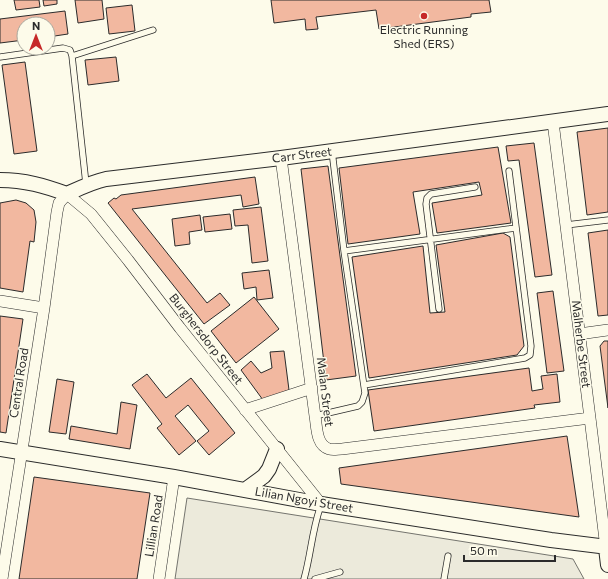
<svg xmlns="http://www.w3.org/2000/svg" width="608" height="579" font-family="Commissioner,sans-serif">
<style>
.parking{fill:#eceadb;stroke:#74746e}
.building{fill:#f2b8a0;stroke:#2b2b2b}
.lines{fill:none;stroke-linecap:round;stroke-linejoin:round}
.service-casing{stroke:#2b2b2b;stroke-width:7}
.minor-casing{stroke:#2b2b2b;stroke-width:12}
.tertiary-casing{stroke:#2b2b2b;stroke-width:16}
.service{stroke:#fdfbea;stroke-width:5.5}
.minor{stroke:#fdfbea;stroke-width:11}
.tertiary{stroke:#fdfbea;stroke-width:14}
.poi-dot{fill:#c62828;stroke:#fdfbea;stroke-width:1.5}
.labels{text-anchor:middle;stroke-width:3;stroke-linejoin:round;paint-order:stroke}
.poi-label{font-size:12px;fill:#2b2b2b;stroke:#fdfbea}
.street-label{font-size:12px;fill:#2b2b2b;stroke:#fdfbea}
</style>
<rect width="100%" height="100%" fill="#fdfbea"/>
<path class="parking" d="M187,498l386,61 11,20h-409z"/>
<path class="building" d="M14,0h25l1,7 -24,3z
M43,0h14v4l-13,2z
M75,0h27l2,19 -26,4z
M271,0h218l2,12 -20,2v3l-92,12 -3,-19 -60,7 2,12 -12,1 -1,-11 -31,4z
M132,5l3,26 -26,3 -3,-26z
M65,11l3,23 -20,3v-13h-24v16l-24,3v-24z
M116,57l3,24 -31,4 -3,-25z
M25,62l12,89 -23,3 -12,-89z
M608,128v84l-21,3 -10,-83z
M534,143l18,132 -17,2 -16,-117 -11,1 -2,-15z
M498,147l13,76 -74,10 -5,-30 50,-8 -3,-13 -66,10 7,42 -72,10 -9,-76z
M328,166l28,210 -30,4 -25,-211z
M255,177l4,27 -16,3 -2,-12 -109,14 75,94 13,-10 10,12 -26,19 -96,-121 6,-5 2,1 5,-4z
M16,200l10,3 8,7 2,12 -2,20 -4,-1 -7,51 -23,-4v-85z
M261,207l7,54 -16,2 -4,-38 -13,1 -2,-16z
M230,214l2,15 -27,3 -2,-15z
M200,215l2,15 -13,2 1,12 -15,2 -3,-27z
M608,230v85l-10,1 -10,-83z
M503,233l7,4 14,109 -7,9 -148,23 -17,-121 71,-11 7,67 15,-1 -9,-67z
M269,270l4,28 -16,2 -1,-13 -12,2 -2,-16z
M553,291l11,80 -17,2 -10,-80z
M254,297l25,32 -43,34 -25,-32z
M0,316l23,3 -17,114 -6,-1z
M604,341h4v67l-8,-62z
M284,351l5,39 -26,10 -22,-30 10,-9 10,12 11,-5 -2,-16z
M529,368l3,23 11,-2 -2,-13 16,-2 3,28 -26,3 1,3 -161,23 -6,-41z
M147,374l19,24 25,-20 44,55 -26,22 -12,-14 12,-10 -21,-26 -13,11 21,25 -17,14 -22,-27 5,-4 -30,-39z
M57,379l17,3 -8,52 -17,-2z
M121,402l16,3 -7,44 -61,-10 2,-13 46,8z
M567,436l12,81 -238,-33 -2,-16z
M34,477l116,16 -13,86h-118z"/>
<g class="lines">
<defs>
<path id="service" d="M72,56l81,-26
M0,57l63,-9 7,2 2,6 14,128
M566,225l42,-5
M344,251l172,-23
M439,309l-13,-105 1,-6 4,-4 44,-7
M364,385l161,-27 5,-3 1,-9 -22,-175
M315,416l43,-10 4,-4 3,-9 -21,-142 -12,-100
M304,579c7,-24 8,-50 17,-74
M315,579l25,-7
M444,579l4,-23"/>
<path id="minor" d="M553,122l37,296 16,130
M281,158l34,258c2,11 1,29 14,33 4,1 9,0 13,0l248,-31
M0,301l44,7
M579,334l29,-4
M245,410l67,-22
M2,579l42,-271 13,-96 2,-9 8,-9 24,20 37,46 52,68 141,176
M159,579l15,-102"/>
<path id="tertiary" d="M0,180c25,0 45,6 67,14 13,-6 25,-12 39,-15l175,-21 327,-44
M0,449l174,28 147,27 230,36 57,7
M245,490l19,-14 5,-7 8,-20
M606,548l2,17"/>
</defs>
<use href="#service" class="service-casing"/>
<use href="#minor" class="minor-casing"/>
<use href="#tertiary" class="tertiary-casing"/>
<use href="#service" class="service"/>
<use href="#minor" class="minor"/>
<use href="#tertiary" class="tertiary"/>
</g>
<circle class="poi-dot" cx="424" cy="16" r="4"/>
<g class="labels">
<g class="poi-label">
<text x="424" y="34">Electric Running<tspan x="424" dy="14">Shed (ERS)</tspan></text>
</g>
<g class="street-label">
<text transform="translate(302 155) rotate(-7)" y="4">Carr Street</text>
<text transform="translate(206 339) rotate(52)" y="4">Burghersdorp Street</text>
<text transform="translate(581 344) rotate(83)" y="4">Malherbe Street</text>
<text transform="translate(19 383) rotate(-81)" y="4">Central Road</text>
<text transform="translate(325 392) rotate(83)" y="4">Malan Street</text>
<text transform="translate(304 500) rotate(10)" y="4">Lilian Ngoyi Street</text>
<text transform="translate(154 526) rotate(-81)" y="4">Lillian Road</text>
</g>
</g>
<g transform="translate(36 36)"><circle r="19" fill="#fdfbea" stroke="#a9a89e"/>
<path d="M0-3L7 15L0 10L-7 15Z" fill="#c62828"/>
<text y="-6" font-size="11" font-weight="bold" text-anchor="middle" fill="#2b2b2b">N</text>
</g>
<path d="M464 555v6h91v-6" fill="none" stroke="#2b2b2b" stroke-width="2"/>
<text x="470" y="555" font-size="12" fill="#2b2b2b" stroke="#fdfbea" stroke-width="3" paint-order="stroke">50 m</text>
</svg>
